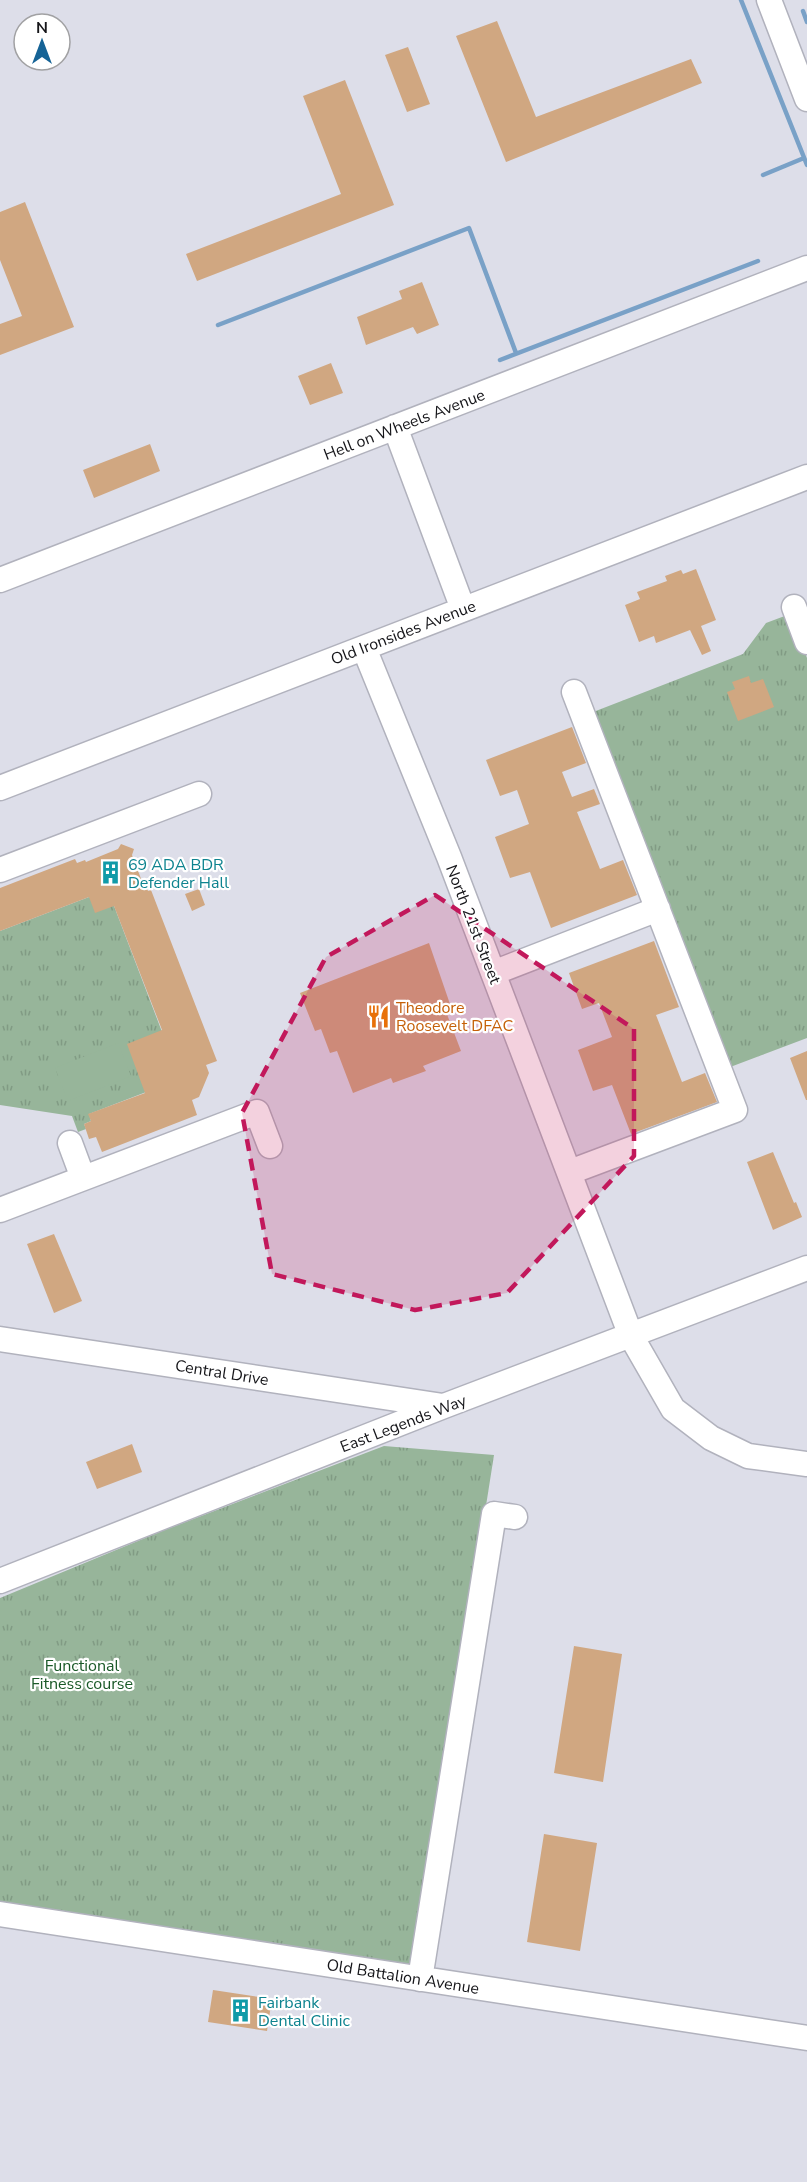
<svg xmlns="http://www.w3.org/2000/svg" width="807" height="2182" font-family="'Nunito Sans',sans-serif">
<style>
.grass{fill:url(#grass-tufts)}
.garden{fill:#97b59a}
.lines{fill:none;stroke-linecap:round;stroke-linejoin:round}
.stream{stroke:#79a1c7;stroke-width:4.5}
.building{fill:#d0a781}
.minor-casing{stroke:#b1b2bd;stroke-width:27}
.minor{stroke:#fff;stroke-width:24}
.marked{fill:#c2185b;fill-opacity:0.2;stroke:#c2185b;stroke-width:4.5;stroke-dasharray:12 8;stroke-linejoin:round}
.labels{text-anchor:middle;stroke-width:4.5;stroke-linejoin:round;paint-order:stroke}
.street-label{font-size:16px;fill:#151519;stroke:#fff}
.culture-label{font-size:16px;fill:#0d838f;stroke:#fff;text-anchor:start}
.food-label{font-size:16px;fill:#c56008;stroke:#fff;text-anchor:start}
.park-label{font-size:16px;fill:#1a5928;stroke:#fff}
</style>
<defs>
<pattern id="grass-tufts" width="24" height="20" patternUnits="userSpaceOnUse" patternTransform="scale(1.5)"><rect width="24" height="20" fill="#97b59a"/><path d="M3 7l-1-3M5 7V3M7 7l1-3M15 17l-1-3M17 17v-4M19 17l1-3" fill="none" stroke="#819b84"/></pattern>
</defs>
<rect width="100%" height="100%" fill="#dddee9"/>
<path class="grass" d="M790,614l17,44v380l-82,31 -137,-355 155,-60 23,-31z
M89,897l25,9 66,173 -91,35 2,7 -7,3 2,5 -8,3 -6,-16 -72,-11v-174z
M384,1446l110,9 -79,501 -5,9 -7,3 -403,-64v-306l162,-67z"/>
<path class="garden" d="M118,1043l13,33 -63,25 -13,-33z"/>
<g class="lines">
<path class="stream" d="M741,0l66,165
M803,11l4,11
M763,175l41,-17
M218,325l251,-97 47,125
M500,360l258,-99"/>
</g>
<path class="building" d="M497,21l39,96 155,-58 11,24 -196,79 -50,-126z
M408,47l22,57 -23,8 -22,-57z
M345,80l49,125 -197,76 -11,-27 155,-60 -38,-98z
M25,202l49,125 -74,28v-31l22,-8 -22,-56v-48z
M422,282l17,43 -22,9 -4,-7 -47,18 -9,-28 45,-18 -3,-8z
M331,363l12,30 -33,12 -12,-29z
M150,444l10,27 -66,27 -11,-28z
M696,569l20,51 -15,6 10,25 -9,4 -12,-25 -34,13 -2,-7 -15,6 -14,-37 15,-6 -3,-7 30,-11 -2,-5 16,-6 2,4z
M749,676l2,7 12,-4 11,28 -36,14 -11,-29 8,-3 -3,-7z
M572,727l14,36 -24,9 10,25 22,-8 6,15 -23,8 23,57 23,-9 14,35 -86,33 -21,-56 -20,6 -15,-41 34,-13 -12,-34 -17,6 -14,-36z
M121,844l13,5 -2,6 11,29 2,-1 3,8 3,-1 66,171 -11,4 3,8 -10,24 -7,3 5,15 -95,37 -6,-15 -7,2 -5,-15 7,-3 -3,-7 57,-21 -18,-49 35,-14 -48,-124 -19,7 -6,-16 -89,34v-43l75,-29 2,4 8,-3 1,2 32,-13z
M199,889l6,16 -13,6 -7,-17z
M654,941l25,66 -23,8 26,67 23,-9 12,29 -86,32 -19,-49 -19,6 -15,-41 34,-13 -13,-34 -17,6 -13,-36z
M429,943l22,64 -6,2 16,42 -38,15 3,5 -33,12 -2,-5 -38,15 -16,-42 -7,2 -9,-24 -6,2 -15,-38z
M807,1051v49h-1l-16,-42z
M773,1152l21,51 2,-1 6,15 -29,13 -26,-68z
M54,1234l28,67 -28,12 -27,-69z
M132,1444l10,28 -45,17 -11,-27z
M574,1646l48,8 -19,128 -49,-9z
M544,1834l53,9 -17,108 -53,-9z
M213,1990l59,9 -5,32 -59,-9z"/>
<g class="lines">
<defs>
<path id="minor" d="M769,0l38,99
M395,427l68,182
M0,580l807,-312
M794,607l13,35
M364,648l85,209 182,479 42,73 38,29 37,18 59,8
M0,788l807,-311
M0,870l199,-76
M493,973l165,-64
M70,1143l13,35
M570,1172l165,-62 -161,-418
M0,1210l257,-98 13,34
M0,1339l443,67
M0,1581l444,-175 363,-138
M0,1914l807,124
M420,1979l74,-465 21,3"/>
</defs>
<use href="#minor" class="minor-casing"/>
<use href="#minor" class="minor"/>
</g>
<path class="marked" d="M435,895l199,134v127l-127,137 -92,17 -143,-36 -30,-161 84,-156z"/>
<defs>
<symbol id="building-bare" viewBox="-9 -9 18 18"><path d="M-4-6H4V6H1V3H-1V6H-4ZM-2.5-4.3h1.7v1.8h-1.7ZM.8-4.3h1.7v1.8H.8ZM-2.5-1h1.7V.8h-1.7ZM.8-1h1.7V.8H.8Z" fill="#0f9aa8" stroke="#fff" stroke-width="2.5" paint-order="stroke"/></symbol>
<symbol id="restaurant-bare" viewBox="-9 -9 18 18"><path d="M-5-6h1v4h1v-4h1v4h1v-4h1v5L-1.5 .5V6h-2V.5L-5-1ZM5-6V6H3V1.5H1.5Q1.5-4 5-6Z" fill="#e8710a" stroke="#fff" stroke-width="2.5" paint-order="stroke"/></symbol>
</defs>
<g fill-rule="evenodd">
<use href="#building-bare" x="94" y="856" width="33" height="33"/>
<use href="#restaurant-bare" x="362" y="1000" width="33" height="33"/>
<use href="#building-bare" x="224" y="1994" width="33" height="33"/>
</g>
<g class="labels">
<g class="street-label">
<text transform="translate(404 424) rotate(-21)" y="6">Hell on Wheels Avenue</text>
<text transform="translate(403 632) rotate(-21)" y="6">Old Ironsides Avenue</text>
<text transform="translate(474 924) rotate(69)" y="6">North 21st Street</text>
<text transform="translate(222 1372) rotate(9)" y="6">Central Drive</text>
<text transform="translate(403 1423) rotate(-21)" y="6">East Legends Way</text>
<text transform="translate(403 1976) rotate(9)" y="6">Old Battalion Avenue</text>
</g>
<g class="culture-label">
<text x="128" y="870">69 ADA BDR<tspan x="128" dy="18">Defender Hall</tspan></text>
<text x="258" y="2008">Fairbank<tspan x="258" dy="18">Dental Clinic</tspan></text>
</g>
<g class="food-label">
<text x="396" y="1013">Theodore<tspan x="396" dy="18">Roosevelt DFAC</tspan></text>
</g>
<g class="park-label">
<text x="82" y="1671">Functional<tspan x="82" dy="18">Fitness course</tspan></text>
</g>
</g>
<g transform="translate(42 42)"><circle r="28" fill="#ffffff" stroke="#a1a1a3" stroke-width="1.5"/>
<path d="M0-4.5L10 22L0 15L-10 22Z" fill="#156396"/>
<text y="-9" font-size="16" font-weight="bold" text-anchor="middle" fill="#151519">N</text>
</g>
</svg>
